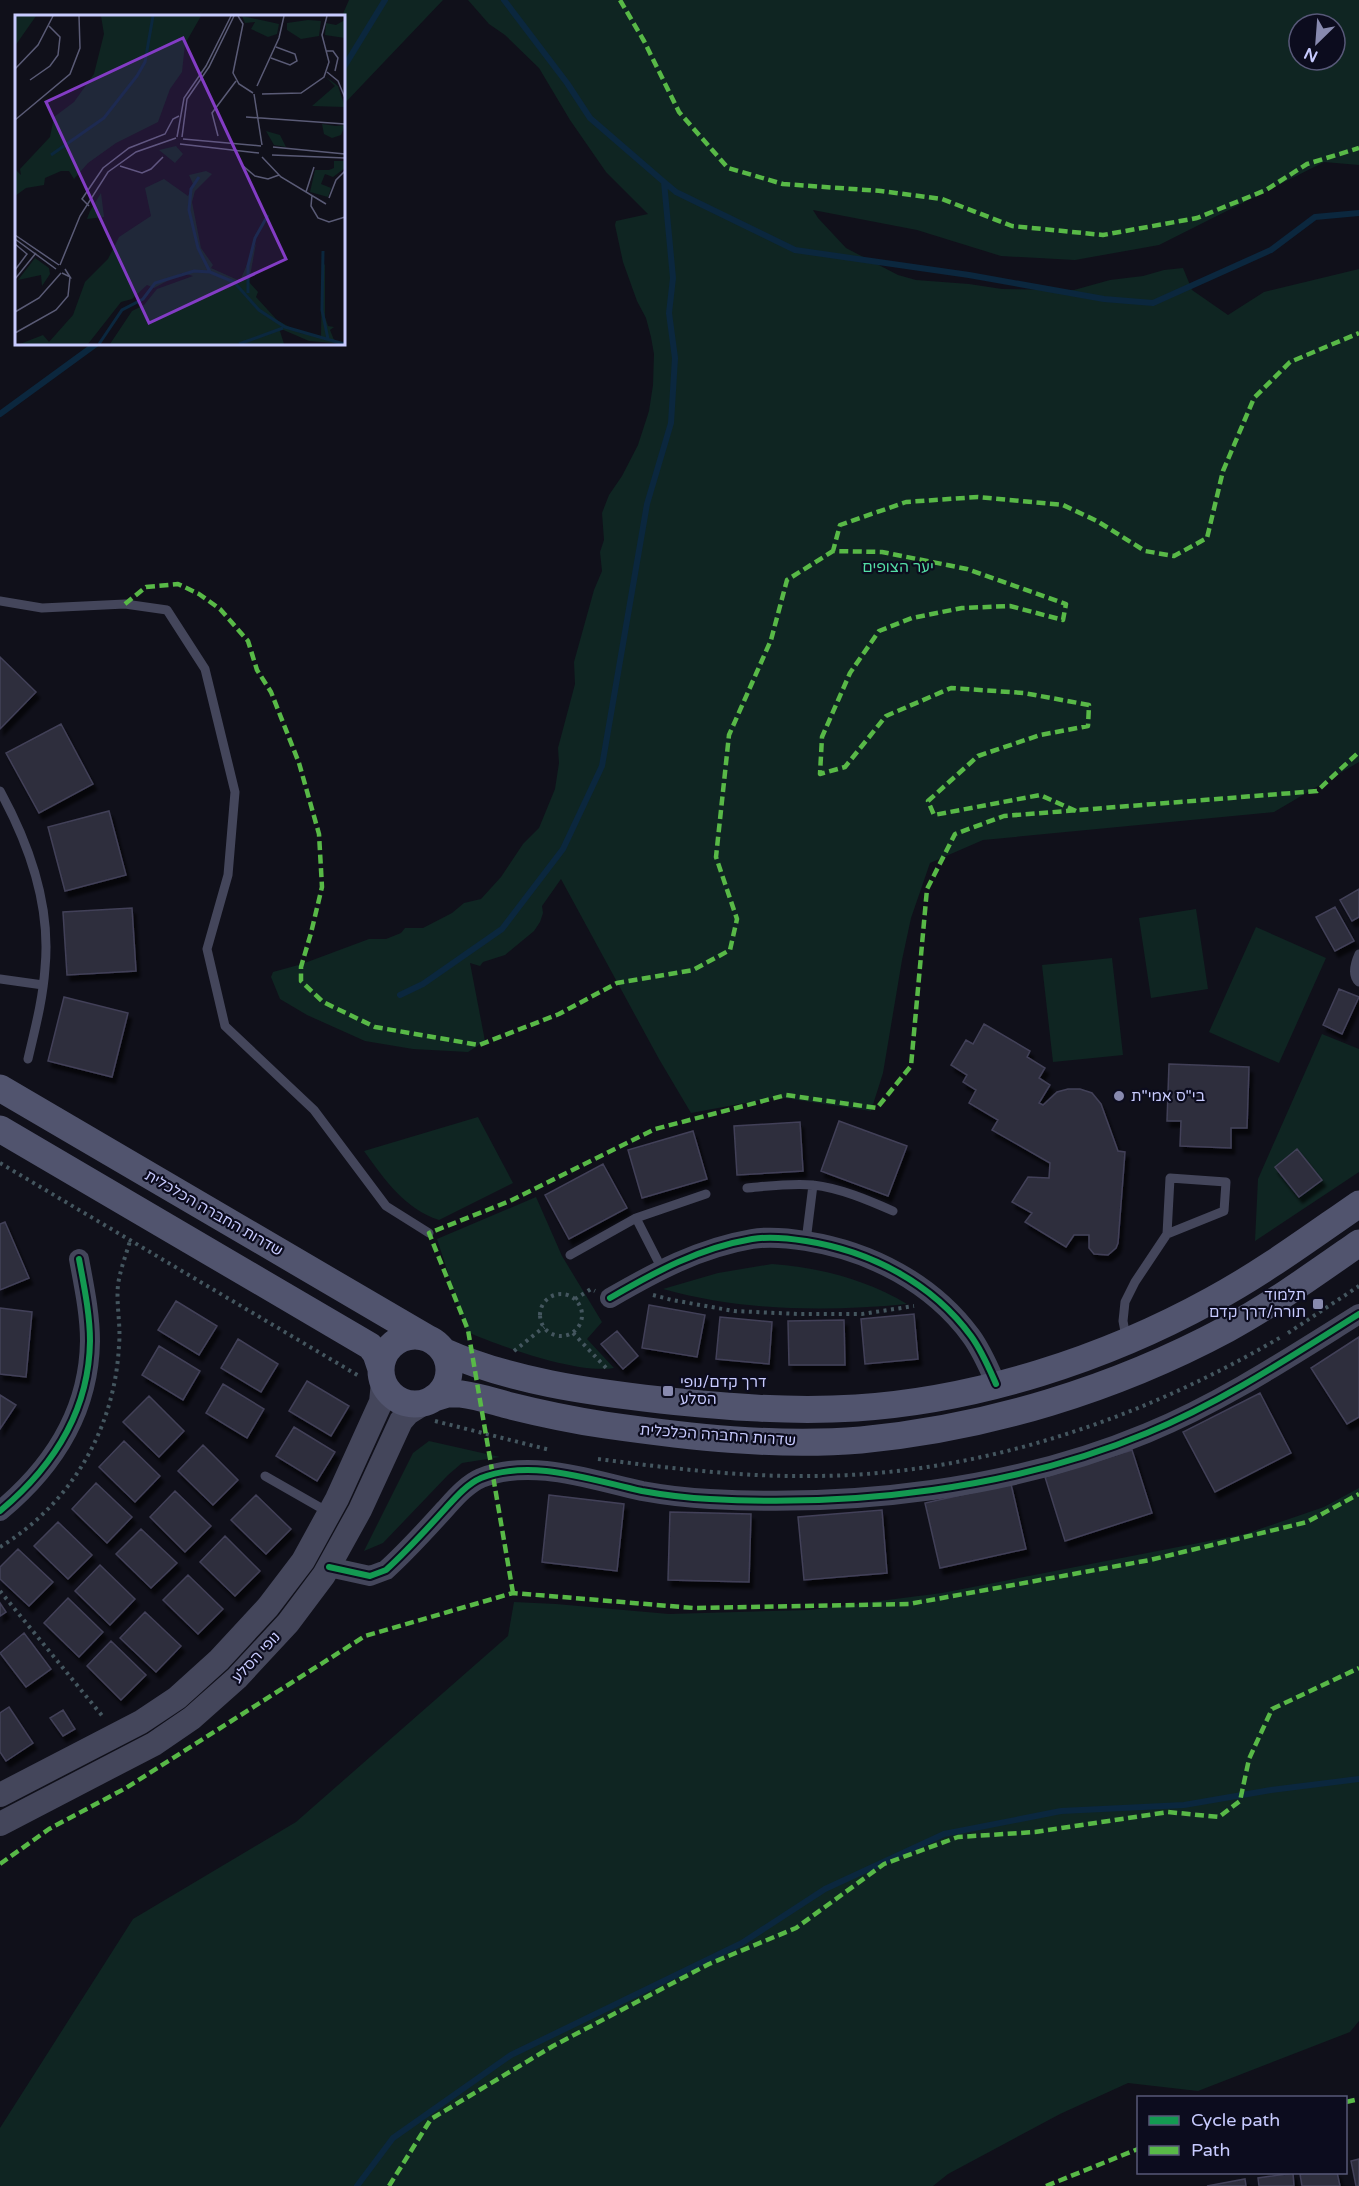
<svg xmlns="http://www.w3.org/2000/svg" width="1359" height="2186" font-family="'Varela Round','Noto Sans Hebrew',sans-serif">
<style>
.green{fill:#0f2522;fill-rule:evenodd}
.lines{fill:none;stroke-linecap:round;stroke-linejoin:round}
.stream{stroke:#0b273e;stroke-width:6}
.building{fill:#2d2d3d;stroke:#424158;stroke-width:1.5;filter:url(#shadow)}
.path{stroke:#44565f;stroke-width:4;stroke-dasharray:3 4.5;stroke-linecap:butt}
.service{stroke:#44465b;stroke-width:9}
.minor{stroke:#44465b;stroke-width:20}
.tertiary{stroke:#44465b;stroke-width:24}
.secondary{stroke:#51546e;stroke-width:27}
.quiet{stroke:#58b947;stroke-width:4.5;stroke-dasharray:9 4.5;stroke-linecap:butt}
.cycleway-casing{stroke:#0c0c1e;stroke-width:10}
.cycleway{stroke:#139951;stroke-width:6}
.poi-dot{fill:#888aaf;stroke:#0c0c1e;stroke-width:2}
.labels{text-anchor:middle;stroke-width:4.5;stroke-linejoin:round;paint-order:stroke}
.park-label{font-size:15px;fill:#54dfa6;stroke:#0c0c1e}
.poi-label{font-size:15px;fill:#c8cbff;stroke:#0c0c1e;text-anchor:start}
.street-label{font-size:15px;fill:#c8cbff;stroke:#0c0c1e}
.inset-river{fill:none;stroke:#0b273e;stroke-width:3}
.inset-road{fill:none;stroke:#5a5b76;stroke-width:1.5}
.view{fill:#833cc5;fill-opacity:0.15;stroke:#833cc5;stroke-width:3}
.inset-edge{fill:none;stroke:#c8cbff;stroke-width:3}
</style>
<defs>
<filter id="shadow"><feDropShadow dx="3.5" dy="6" stdDeviation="1.5" flood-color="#0009"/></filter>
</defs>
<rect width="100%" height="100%" fill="#10101a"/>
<path class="green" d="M349,0h94l-99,104 -2,-88z
M468,0h891v165l-35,-3 -165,83 -84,15 -74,-4 -84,-26 -104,-20 5,8 28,30 52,27 18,5 53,4 33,5 72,1 36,-10 33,-4 21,-6 19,-2 9,22 36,25 36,-23 95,-23v493l-85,50 -291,28 -53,23 -19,55 -9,42 -19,113 -12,38 -93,-14 -87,16 -32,-54 -98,-180 -19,27 1,7 -3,9 -6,9 -29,24 -22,7 -3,4 -10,-3 15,78 -17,11 -55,-3 -48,-8 -58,-26 -27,-16 -9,-22 2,-5 29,-8 67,-25h17l15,-6 4,-5h18l29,-15 12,-10 17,-4 20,-22 22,-33 16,-16 16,-39 4,-26 -1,-15 17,-64 -1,-22 20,-72 8,-19 -2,-19 4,-12 -2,-27 7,-18 13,-19 16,-31 11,-34 4,-26 1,-31 -3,-17 -5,-19 -9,-17 -14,-39 -8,-37 1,-4 32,-7 -42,-42 -36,-52 -31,-52 -34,-33 -16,-11zM1299,24h36v36h-36z
M1196,909l12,80 -57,9 -12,-80z
M1256,927l70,31 -47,105 -70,-31z
M1112,958l11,97 -70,7 -11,-97z
M1322,1034l37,15v123l-104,69 3,-62z
M478,1117l35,66 -74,37c-34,-11 -55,-41 -75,-69z
M536,1197l26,59 40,66 -15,17 27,29c-37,6 -111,-21 -147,-36l-30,-93z
M772,1264c49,4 93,15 135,40 -81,8 -166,7 -244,-15l55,-16z
M429,1441l71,16 -38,6 -14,12 -65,68 -19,8 49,-98z
M1359,1488v533l-9,11 -152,59 -70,-8 -68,31 -112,60 -15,12h-933v-58l133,-209 163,-97 212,-186 6,-34 42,2 113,10 140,-4 133,-17 303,-59 79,-27z"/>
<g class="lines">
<path class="stream" d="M504,0l63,83 23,35 74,64 12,10 119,58 174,25 135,24 49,4 118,-53 44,-33 44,-4
M344,67l41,-67
M0,414l96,-70
M400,995l23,-11 79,-55 61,-80 39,-83 45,-262 24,-81 4,-65 -6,-45 4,-35 -9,-96
M357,2186l36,-48 118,-83 231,-112 83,-54 119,-55 117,-23 123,-6 87,-15 88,-11"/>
</g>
<path class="building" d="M0,657l36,35 -36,37z
M61,724l32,60 -54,29 -33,-60z
M109,811l17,64 -61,16 -17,-64z
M1359,889v28l-7,4 -12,-21z
M1335,907l19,34 -19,10 -19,-34z
M132,908l4,63 -69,4 -4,-63z
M1339,989l20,8 -17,37 -19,-9z
M64,997l64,16 -16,64 -64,-16z
M984,1024l46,27 -3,6 18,11 -6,10 11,7 -11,18 4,2 14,-13 11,-3h12l12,4 9,11 17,47 7,1 -7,91 -2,5 -8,7 -14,-1 -5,-6v-13h-15l-8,12 -41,-25 7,-9 -20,-11 16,-25 21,1 1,-15 -58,-33 6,-10 -29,-17 7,-13 -13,-8 4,-7 -16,-10 15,-25 7,4z
M1169,1064l80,3 -2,61h-16v20l-51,-2 1,-25h-14z
M839,1121l68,25 -19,50 -67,-25z
M800,1122l3,49 -66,4 -3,-49z
M693,1131l14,48 -65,19 -14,-48z
M1297,1149l25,31 -23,17 -24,-30z
M603,1164l24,44 -58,31 -24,-44z
M5,1222l24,56 -29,12v-66z
M176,1301l41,25 -18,29 -41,-25z
M649,1305l56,10 -8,42 -55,-9z
M0,1308l32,4 -6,65 -26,-3z
M914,1314l4,45 -53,5 -4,-45z
M720,1317l52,5 -3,42 -53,-5z
M844,1320l1,45h-56l-1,-44z
M617,1331l21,25 -15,13 -22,-25z
M1359,1337v80l-12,7 -36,-56z
M238,1339l40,25 -17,28 -40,-24z
M159,1346l41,25 -17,29 -41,-25z
M307,1381l42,25 -18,30 -42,-25z
M223,1384l41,25 -17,29 -41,-25z
M1260,1393l31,60 -76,39 -32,-60z
M0,1395l16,10 -16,24z
M149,1396l35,35 -25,26 -36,-35z
M294,1427l41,25 -18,29 -41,-25z
M124,1441l36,35 -25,26 -36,-35z
M203,1445l35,35 -25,25 -35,-34z
M1132,1450l20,63 -87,28 -20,-64z
M96,1483l36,34 -25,26 -35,-34z
M1011,1484l15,65 -86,19 -15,-65z
M175,1491l36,35 -26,26 -35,-35z
M256,1495l35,34 -25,25 -35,-34z
M549,1495l75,9 -7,67 -75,-9z
M882,1510l5,63 -83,7 -6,-63z
M670,1512l81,2 -2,68 -81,-2z
M58,1522l34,33 -24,24 -34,-33z
M141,1529l36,34 -26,25 -35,-34z
M225,1536l35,35 -25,25 -35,-34z
M18,1549l35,33 -24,24 -29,-27v-12z
M100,1565l35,34 -25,26 -35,-34z
M188,1575l35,34 -25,25 -35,-34z
M68,1598l35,34 -24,25 -35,-34z
M0,1603l6,9 -6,4z
M145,1612l36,34 -25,26 -36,-34z
M24,1633l27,36 -25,18 -26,-34z
M111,1641l35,34 -25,25 -34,-34z
M9,1707l24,36 -27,18 -6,-9v-39z
M63,1710l12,19 -12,7 -13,-18z
M1359,2159v27h-3l-5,-25z
M1311,2172h26l3,14h-38l-2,-12z
M1293,2173l1,13h-35l-1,-8z
M1245,2179l1,7h-39z"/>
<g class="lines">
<path class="path" d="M0,1163l359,213
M540 1315a21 21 0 1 1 42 0a21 21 0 1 1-42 0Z
M653,1295l19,5 62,11 64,3h64l52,-8
M575,1299l16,-10 4,2
M573,1333l35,37
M1288,1333l71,-47
M514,1351l30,-24
M435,1421l115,29
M598,1459c71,9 142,18 213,17 165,0 329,-56 470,-139
M0,1547c72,-44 115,-119 119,-202 2,-20 -3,-40 -1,-60 2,-15 8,-30 12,-44
M0,1591l104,127"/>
<path class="service" d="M0,601l42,7 83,-4 42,6 38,59 30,123 -7,83 -21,74 18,77 89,84 72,96 43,27
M0,791c29,53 51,116 45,177 -2,31 -10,61 -17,91
M1359,954c-4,9 -8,21 0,28
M0,979l43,6
M747,1188c22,-2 44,-5 66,-3 27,3 55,15 80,26
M636,1218l26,51
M806,1241l7,-56
M570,1255l66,-37 70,-24
M1126,1337l-3,-16 2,-19 10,-20 32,-48 3,-56 56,4 -2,29 -57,23
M265,1476l63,36"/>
<path class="minor" d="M610,1298c45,-26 89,-50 142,-59 18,-3 36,-1 54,2 64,10 126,42 165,95 11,15 18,32 25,48
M0,1511c53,-44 89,-99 90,-170 0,-27 -6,-55 -11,-82
M329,1567l41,9 16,-6c21,-19 40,-40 59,-61 10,-11 22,-25 36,-31 51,-20 110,2 161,13 22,4 46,7 68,8 144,8 303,-10 437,-66 75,-31 143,-76 212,-119"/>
<path class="tertiary" d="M0,1795l141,-73 36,-24 42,-38 49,-53 35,-46 34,-62 44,-97 2,-19
M0,1824l154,-80 38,-26 45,-40 51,-55 36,-48 36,-65 41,-89 7,-8 16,-10"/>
<path class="secondary" d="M0,1088l427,250
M0,1129l370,217 6,8 5,15
M381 1370a34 34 0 1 1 68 0a34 34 0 1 1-68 0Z
M443,1351c67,30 146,41 218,49 65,7 129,12 195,8 122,-8 249,-49 356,-108 52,-28 99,-63 147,-96
M434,1398l13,-4h14c16,2 31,7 46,11 32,8 65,15 98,20 84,12 171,22 256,15 127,-12 254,-51 366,-111 46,-25 89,-56 132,-86"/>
<path class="quiet" d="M620,0l24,41 35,71 49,56 55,16 98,7 61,8 70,27 91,9 94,-17 69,-28 41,-26 52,-16
M125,604l21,-17 32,-3 21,10 21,15 28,32 9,29 14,22 28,71 20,71 3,53 -11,46 -10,34v14l22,21 52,25 104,18 80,-31 58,-31 76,-13 37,-20 7,-31 -21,-62 13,-122 42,-95 16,-60 46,-29
M1076,811l-36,-16 -106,20 -6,-14 50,-45 62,-21 48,-9 1,-21 -65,-12 -73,-5 -65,28 -41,51 -25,7 2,-37 28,-64 29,-42 33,-13 50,-10 48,-2 53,14 3,-16 -99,-35 -85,-17 -49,-1 7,-26 66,-23 72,-5 85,8 34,16 48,30 29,5 33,-18 16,-67 31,-73 36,-36 69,-29
M513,1593l-45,-263 -39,-97 81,-32 145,-72 131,-34 91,13 34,-42 16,-177 28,-55 49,-18 313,-25 42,-39
M0,1864l49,-35 77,-41 239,-152 148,-43 181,15 215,-4 241,-44 157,-38 52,-28
M1346,2102l13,-3
M389,2186l42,-67 122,-73 156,-82 87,-36 88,-64 74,-27 77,-5 133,-20 51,5 21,-16 9,-42 23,-50 87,-41
M1046,2186l92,-37"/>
<defs>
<path id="cycleway" d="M610,1298c45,-26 89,-50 142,-59 18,-3 36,-1 54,2 64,10 126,42 165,95 11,15 18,32 25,48
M0,1511c53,-44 89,-99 90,-170 0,-27 -6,-55 -11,-82
M329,1567l41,9 16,-6c21,-19 40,-40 59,-61 10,-11 22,-25 36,-31 51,-20 110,2 161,13 22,4 46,7 68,8 144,8 303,-10 437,-66 75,-31 143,-76 212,-119"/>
</defs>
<use href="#cycleway" class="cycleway-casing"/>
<use href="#cycleway" class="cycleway"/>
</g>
<g class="poi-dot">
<circle cx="1119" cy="1096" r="6"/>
<rect x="1312" y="1298" width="12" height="12" rx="3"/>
<rect x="662" y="1385" width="12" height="12" rx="3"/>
</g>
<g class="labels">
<g class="park-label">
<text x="898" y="572">יער הצופים</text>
</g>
<g class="poi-label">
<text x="1131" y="1101">בי"ס אמי"ת</text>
<text x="1306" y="1300" text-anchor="end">תלמוד<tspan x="1306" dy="17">תורה/דרך קדם</tspan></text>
<text x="680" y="1387">דרך קדם/נופי<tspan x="680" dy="17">הסלע</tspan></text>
</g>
<g class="street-label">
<text transform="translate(214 1213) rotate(30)" y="5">שדרות החברה הכלכלית</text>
<text transform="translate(718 1435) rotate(4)" y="5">שדרות החברה הכלכלית</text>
<text transform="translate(256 1657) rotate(-47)" y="5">נופי הסלע</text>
</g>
</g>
<g transform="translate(15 15)">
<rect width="330" height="330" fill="#10101a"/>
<path d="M0,1h21l-21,30zM86,1h100l-16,28 -3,28 -12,17 -12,33 -42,21 -28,20 -14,16 -5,-8h-8l-16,7 -1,7 -18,3 -11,8v-27l6,6 -1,-6 30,-32 4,-20 20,-15 20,-28 10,-40zM227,1l37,8 -2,10 -9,3 -17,-8 4,-7 -10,1zM293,5l13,1 -2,15 -18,3 -14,-9v-7zM330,5v18l-20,-3 1,-12 10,2zM311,62l12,9 7,21 -33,-1 23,-20zM307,109l14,2 9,-1 -4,10 -9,3 -8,-4zM251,116l14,4 6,12 -12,-2zM161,131l7,8 -8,9 -16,-13zM319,146h11v7l-12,9 -8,-3 -4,10 10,4 -3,9 -18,-5 5,-22h14l5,-2zM191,156l6,3 -17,17 -3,11 9,46 12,17 -2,3 29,13 16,-38 -7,39 9,10 -2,5 21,23 23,13 21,3 1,-69 3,-3v53l3,9 6,1 -4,3 4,10 11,4 -36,-3 -30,-13 5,16h-174l22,-33 12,-6 13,-16 36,-13 -11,-3 -28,15 -7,-3 -15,14 -11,3 -33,42h-68l23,-9 6,7 24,-27 12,-33 23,-23 11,-22 32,-21 -6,-28 19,-9 24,17 5,-12 -4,-9zM86,178l3,24 -17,2 3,-8zM20,243l14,10 1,6 -8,12 -1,-11 -23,5z" fill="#0f2522"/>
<path class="inset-river" d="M36,140l53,-37 33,-42 8,-14 8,-46M184,162l-8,12 -2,21 9,38 12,24M308,236l-1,59 6,29M233,278v-27l7,-28 13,-23M84,329l23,-34 21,-11 12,-16 39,-12 16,1 24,10 25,28 26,17 59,17M224,329l44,-16"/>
<path class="inset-road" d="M223,1l5,8 -10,49 6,11 14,9M311,36h7l5,7 -3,13M256,43l19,7 7,-4 -2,-7 -19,-7M0,54l23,-24 15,-29M312,57l11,9 7,17M15,65l20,-14 8,-11 2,-18 -11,-11M242,71l22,-48 5,-22M239,79l8,51M247,79l39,-1 23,-16 5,-15 -7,-27 5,-19M231,102l99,7M0,105l55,-46 10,-26 -1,-32M203,121l-6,-23 24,-32M162,122l7,-39 22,-32 25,-50M167,122l5,-38 22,-32 25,-51M168,124l78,7M165,129l79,9M258,132l72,7M223,140l4,10 13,11 13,3 11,-4M257,140l73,3M247,142l19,20 45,27M105,151l22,7 9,-4 12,-12M291,177l8,-25M297,180l-1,11 7,12 11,4 16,-5M314,183l7,-18 9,-9M74,191l-7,-7 21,-31 26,-20 36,-14 8,-15 6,-3M0,220l44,30M0,224l41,30M0,229l12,10 -12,16M45,250l20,-49 28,-44 28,-20 40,-14M47,258l8,4 -5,-8M0,264l21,-26M0,297l24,-14 22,-25M0,318l41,-23 12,-14 2,-19"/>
<path class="view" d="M168,23l103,221 -137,64 -103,-221z"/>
<rect width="330" height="330" class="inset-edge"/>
</g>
<rect x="1137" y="2096" width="210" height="78" fill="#0c0c1e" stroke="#575878" stroke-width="1.5"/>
<rect x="1149" y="2116" width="30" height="9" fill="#139951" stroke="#575878" stroke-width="1.5"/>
<text x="1191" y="2126" font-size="18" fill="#c8cbff">Cycle path</text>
<rect x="1149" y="2146" width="30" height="9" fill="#58b947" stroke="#575878" stroke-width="1.5"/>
<text x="1191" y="2156" font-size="18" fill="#c8cbff">Path</text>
<g transform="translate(1317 42) rotate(205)"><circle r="28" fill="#0c0c1e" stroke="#575878" stroke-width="1.5"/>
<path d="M0-4.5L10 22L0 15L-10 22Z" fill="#888aaf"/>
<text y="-9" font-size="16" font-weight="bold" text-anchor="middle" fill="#c8cbff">N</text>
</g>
</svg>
